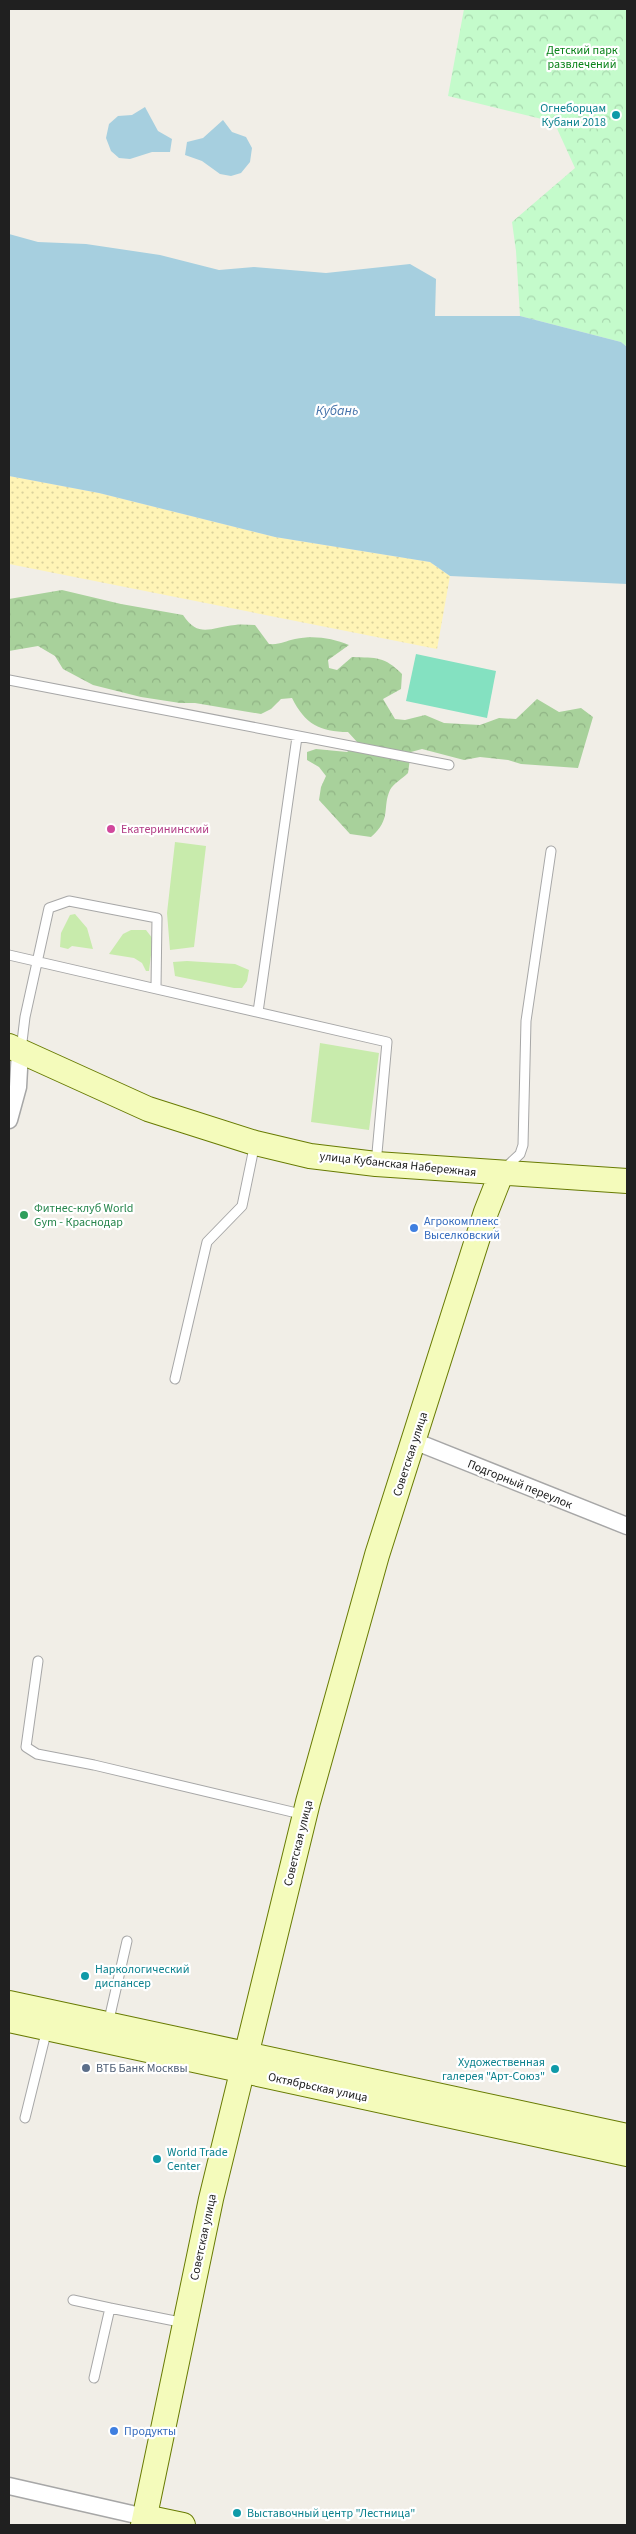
<svg xmlns="http://www.w3.org/2000/svg" width="636" height="2534" font-family="'Source Sans 3',sans-serif">
<style>
.grass{fill:#c8ebac}
.forest{fill:url(#forest-crowns)}
.sand{fill:url(#sand-dots)}
.park{fill:url(#park-crowns)}
.pitch{fill:#84e1c1}
.water{fill:#a6cfdf}
.lines{fill:none;stroke-linecap:round;stroke-linejoin:round}
.lane-casing{stroke:#a7a7a7;stroke-width:11}
.street-casing{stroke:#a7a7a7;stroke-width:19}
.secondary-casing{stroke:#687b03;stroke-width:26}
.lane{stroke:#fff;stroke-width:9}
.street{stroke:#fff;stroke-width:16}
.secondary{stroke:#f4fbbb;stroke-width:24}
.culture-dot{fill:#0f9aa8;stroke:#fff;stroke-width:2}
.hotel-dot{fill:#d1479c;stroke:#fff;stroke-width:2}
.leisure-dot{fill:#2e9e5b;stroke:#fff;stroke-width:2}
.shop-dot{fill:#3f7fe0;stroke:#fff;stroke-width:2}
.service-dot{fill:#5c6f8a;stroke:#fff;stroke-width:2}
.labels{text-anchor:middle;stroke-width:4.5;stroke-linejoin:round;paint-order:stroke}
.park-label{font-size:12px;fill:#0a831a;stroke:#fff}
.culture-label{font-size:12px;fill:#0d838f;stroke:#fff;text-anchor:start}
.hotel-label{font-size:12px;fill:#b23c85;stroke:#fff;text-anchor:start}
.street-label{font-size:12px;fill:#202020;stroke:#fff}
.leisure-label{font-size:12px;fill:#27864d;stroke:#fff;text-anchor:start}
.shop-label{font-size:12px;fill:#366cbe;stroke:#fff;text-anchor:start}
.service-label{font-size:12px;fill:#4e5e75;stroke:#fff;text-anchor:start}
.water-label{font-size:14px;font-style:italic;fill:#4774ab;stroke:#fff}
</style>
<defs>
<pattern id="forest-crowns" width="20" height="18" patternUnits="userSpaceOnUse" patternTransform="scale(1.25)"><rect width="20" height="18" fill="#a8d19b"/><path d="M2 6a3 3 0 1 1 6 0M12 15a3 3 0 1 1 6 0" fill="none" stroke="#90b385"/></pattern>
<pattern id="sand-dots" width="8" height="8" patternUnits="userSpaceOnUse" patternTransform="scale(1.25)"><rect width="8" height="8" fill="#fff4b6"/><path d="M2 2h.1M6 6h.1" fill="none" stroke="#dad19c" stroke-width="1.8" stroke-linecap="round"/></pattern>
<pattern id="park-crowns" width="20" height="18" patternUnits="userSpaceOnUse" patternTransform="scale(1.25)"><rect width="20" height="18" fill="#c4fbcb"/><path d="M2 6a3 3 0 1 1 6 0M12 15a3 3 0 1 1 6 0" fill="none" stroke="#a8d7ae"/></pattern>
</defs>
<rect width="100%" height="100%" fill="#f1eee7"/>
<path class="grass" d="M175,842l31,4 -12,101 -24,3 -3,-37z
M75,914l12,14 6,21 -21,-3 -4,3 -8,-2 1,-14 9,-18z
M131,930h15l7,9 -4,32h-3l-4,-8 -8,-5 -25,-4 14,-20z
M187,961l48,3 14,6 -2,11 -5,7h-8l-59,-12 -2,-14z
M320,1043l59,10 -10,77 -58,-8z"/>
<path class="forest" d="M62,590l59,14 62,11c16,24 28,12 52,10 6,-1 13,0 20,0l14,19c11,1 16,-3 26,-5 19,-4 37,-1 54,6l-21,15 1,8 8,2 15,-13c25,1 32,-1 50,17l-1,15 -18,10 12,20 10,1 20,-5 19,8 36,2 19,-7 17,1 21,-20 22,13 22,-4 12,9 -15,51 -57,-4 -13,-4 -28,-3 -16,3 -42,-11 -11,3 -3,21c-5,5 -15,11 -18,17 -8,17 2,29 -19,47l-21,-3 -31,-34 2,-13 5,-11 -7,-9 -12,-7v-8l9,-3 31,3 11,-9 -10,-11c-28,0 -43,-8 -56,-34l-11,1 -10,10 -10,5 -66,-11h-15l-39,-6 -48,-12 -30,-16 -8,-13 -17,-10 -29,5v-52z"/>
<path class="sand" d="M9,476l90,17 176,44 155,25 20,14 -13,73 -428,-85z"/>
<path class="park" d="M464,9h163v338l-6,-5 -101,-26 -4,-65 -4,-29 63,-54 -21,-46 -106,-26z"/>
<path class="pitch" d="M416,654l80,17 -9,47 -81,-17z"/>
<path class="water" d="M145,107l13,24 14,8 -2,13h-18l-22,7 -11,-1 -8,-7 -5,-13 3,-14 9,-8 14,-1z
M223,120l9,12 14,5 6,11 -2,14 -9,11 -10,3 -11,-2 -18,-13 -17,-6 2,-13 16,-4z
M9,234l29,8 48,2 74,11 59,15 35,-3 72,6 84,-9 26,15 -1,37h85l101,26 6,5v237l-177,-8 -20,-14 -155,-25 -176,-44 -90,-17z"/>
<g class="lines">
<defs>
<path id="lane" d="M9,680l440,85
M9,955l378,87 -11,122
M258,1012l39,-275
M21,1050l4,-33 24,-109 20,-7 88,17 -1,69
M503,1170l17,-16 3,-9 3,-124 25,-170
M175,1379l32,-137 35,-36 13,-63
M38,1661l-12,86 11,7 57,11 211,50
M108,2024l19,-83
M25,2118l22,-89
M73,2300l37,8
M94,2378l16,-70 75,15"/>
<path id="street" d="M9,1120l9,-33 2,-36
M414,1441l213,85
M9,2486l136,31"/>
<path id="secondary" d="M9,1046l139,63 107,34 55,13 66,8 251,17
M9,2003l618,133
M9,2020l618,134
M145,2517l38,8
M143,2525l68,-326 97,-397 69,-247 109,-343 15,-38"/>
</defs>
<use href="#lane" class="lane-casing"/>
<use href="#street" class="street-casing"/>
<use href="#secondary" class="secondary-casing"/>
<use href="#lane" class="lane"/>
<use href="#street" class="street"/>
<use href="#secondary" class="secondary"/>
</g>
<g class="culture-dot">
<circle cx="616" cy="115" r="5"/>
<circle cx="85" cy="1976" r="5"/>
<circle cx="555" cy="2069" r="5"/>
<circle cx="157" cy="2159" r="5"/>
<circle cx="237" cy="2513" r="5"/>
</g>
<circle class="hotel-dot" cx="111" cy="829" r="5"/>
<circle class="leisure-dot" cx="24" cy="1215" r="5"/>
<g class="shop-dot">
<circle cx="414" cy="1228" r="5"/>
<circle cx="114" cy="2431" r="5"/>
</g>
<circle class="service-dot" cx="86" cy="2068" r="5"/>
<g class="labels">
<g class="park-label">
<text x="582" y="54">Детский парк<tspan x="582" dy="14">развлечений</tspan></text>
</g>
<g class="culture-label">
<text x="606" y="112" text-anchor="end">Огнеборцам<tspan x="606" dy="14">Кубани 2018</tspan></text>
<text x="95" y="1973">Наркологический<tspan x="95" dy="14">диспансер</tspan></text>
<text x="545" y="2066" text-anchor="end">Художественная<tspan x="545" dy="14">галерея "Арт-Союз"</tspan></text>
<text x="167" y="2156">World Trade<tspan x="167" dy="14">Center</tspan></text>
<text x="247" y="2517">Выставочный центр "Лестница"</text>
</g>
<g class="hotel-label">
<text x="121" y="833">Екатерининский</text>
</g>
<g class="street-label">
<text transform="translate(398 1164) rotate(6)" y="4">улица Кубанская Набережная</text>
<text transform="translate(410 1454) rotate(-72)" y="4">Советская улица</text>
<text transform="translate(520 1484) rotate(22)" y="4">Подгорный переулок</text>
<text transform="translate(298 1843) rotate(-76)" y="4">Советская улица</text>
<text transform="translate(318 2087) rotate(12)" y="4">Октябрьская улица</text>
<text transform="translate(203 2237) rotate(-78)" y="4">Советская улица</text>
</g>
<g class="leisure-label">
<text x="34" y="1212">Фитнес-клуб World<tspan x="34" dy="14">Gym - Краснодар</tspan></text>
</g>
<g class="shop-label">
<text x="424" y="1225">Агрокомплекс<tspan x="424" dy="14">Выселковский</tspan></text>
<text x="124" y="2435">Продукты</text>
</g>
<g class="service-label">
<text x="96" y="2072">ВТБ Банк Москвы</text>
</g>
<g class="water-label">
<text x="337" y="415">Кубань</text>
</g>
</g>
<rect width="636" height="2534" fill="none" stroke="#202020" stroke-width="20"/>
</svg>
